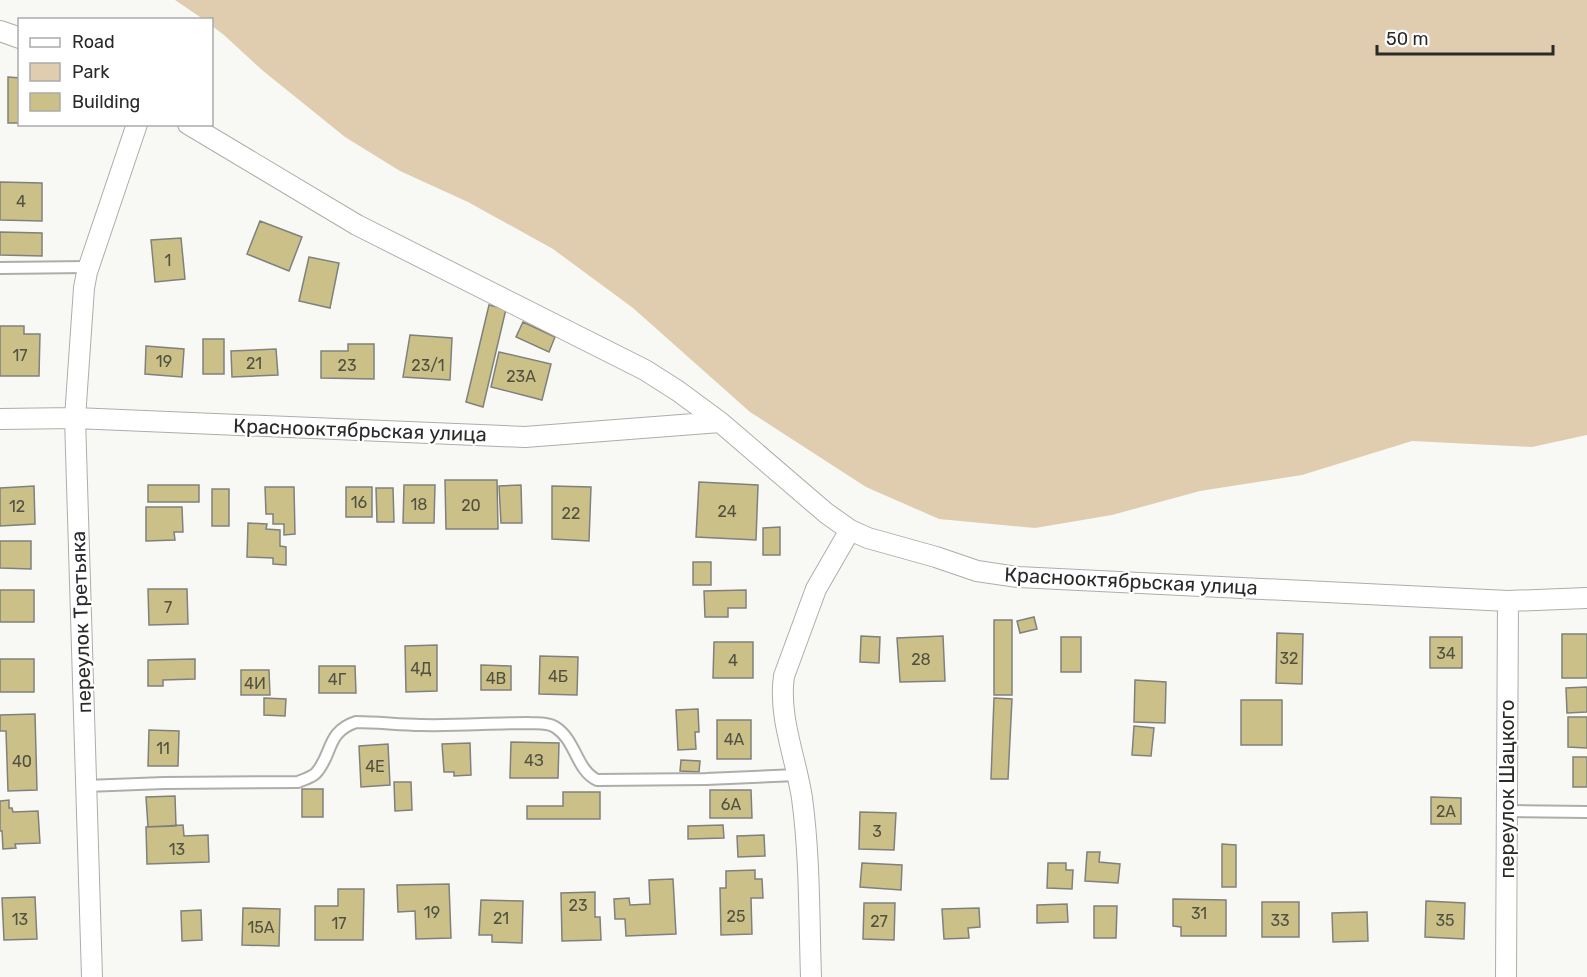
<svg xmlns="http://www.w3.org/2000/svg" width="1587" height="977" font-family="Rubik,sans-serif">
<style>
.green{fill:#e0cdaf}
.building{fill:#cac088;stroke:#80807c;stroke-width:1.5}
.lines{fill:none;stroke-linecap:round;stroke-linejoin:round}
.service-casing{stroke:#adaeaa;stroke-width:14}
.minor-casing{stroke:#adaeaa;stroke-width:22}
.service{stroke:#fff;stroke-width:10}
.minor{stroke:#fff;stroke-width:20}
.labels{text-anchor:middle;stroke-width:4.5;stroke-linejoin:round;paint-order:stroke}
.number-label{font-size:16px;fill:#525041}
.street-label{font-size:20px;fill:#2a2b29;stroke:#fff}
</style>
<rect width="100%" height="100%" fill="#f8f9f5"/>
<path class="green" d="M175,0h1412v435l-55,12 -120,-6 -110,34 -102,16 -88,24 -77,13 -96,-9 -73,-32 -116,-75 -117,-104 -80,-59 -85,-47 -68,-31 -55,-34 -83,-67 -38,-35 -12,-9v-6l-9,-1z"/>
<path class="building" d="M8,77l12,1v45h-12z
M0,182l42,1v38l-42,-1z
M260,221l42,16 -13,34 -42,-17z
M0,232l42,1v23l-42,-1z
M181,238l4,41 -30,3 -4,-42z
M309,257l30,6 -9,45 -31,-7z
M489,305l17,4 -23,98 -17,-5z
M523,322l32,15 -6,15 -33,-15z
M0,326h24v8h16l-1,42h-39z
M410,335l42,3 -2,42 -47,-3z
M203,339h21v35h-21z
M348,344h26v35l-53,-1v-27h27z
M146,346l38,3 -2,28 -37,-3z
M276,349l2,26 -46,2 -1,-26z
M499,352l52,12 -9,36 -51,-13z
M445,480h52l1,49h-52z
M699,482l59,3 -2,55 -60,-3z
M148,485h51v17h-51z
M404,485h31l-1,38h-31z
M521,485l1,38h-21l-2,-37z
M34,486l1,38 -35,2v-38z
M552,486l39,1 -2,54 -37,-2z
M265,487h29l1,47 -11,1v-11h-11v-10h-7z
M346,487h26v30h-26z
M376,488h17l1,34h-17z
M212,489h17v37h-17z
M146,507h36l1,25h-9l1,8 -29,1z
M248,523l19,1 -1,5 14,1v16l6,1v18l-13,-1v-6l-26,-1z
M780,527v28h-17v-27z
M0,541h31v28l-31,-1z
M693,562h18v23h-18z
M148,589h39l1,35 -39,1z
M0,590h34v32h-34z
M746,590v18h-18v9h-23l-1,-26z
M1034,617l3,12 -17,4 -3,-12z
M994,620h18v75h-18z
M1277,633l26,1 -1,50 -26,-1z
M1562,634h25v44h-25z
M861,636l19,1 -1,26 -19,-1z
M943,636l2,45 -45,1 -3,-44z
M1061,637h20v35h-20z
M1430,637h32v31h-32z
M714,642h39v36h-40z
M437,645v46l-31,1 -1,-46z
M540,656l38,1 -1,38 -38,-1z
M0,659h34v33h-34z
M195,659v20l-32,1v6h-15v-26z
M481,665l30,1v24h-30z
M319,666h36l1,27h-37z
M241,670h28l1,25h-29z
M1135,680l31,2 -1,41 -31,-1z
M1587,687v25l-20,1 -1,-25z
M264,698l22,1 -1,17 -21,-1z
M994,698l18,1 -4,80h-17z
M1241,700h41v45h-41z
M698,709l1,23h-4l1,17 -18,1 -2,-40z
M35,714l2,76 -29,1 -2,-60h-6v-16z
M1568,717h19v31l-19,-1z
M717,720h34v39h-34z
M1134,726l20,2 -3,28 -19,-1z
M149,730l30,1 -1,35h-30z
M511,742l48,1 -1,35h-48z
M470,743l1,32 -17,1v-4h-10l-2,-28z
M388,744l2,41 -29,2 -2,-41z
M1573,757h14v30h-14z
M681,760l19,1 -1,11 -19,-1z
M394,782h17l1,28 -17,1z
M302,789h21v28h-21z
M710,790h41l1,28h-42z
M563,792h37v27h-73v-13h36z
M175,796l1,30 -28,1 -2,-30z
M1431,797l30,1v26h-30z
M9,800v8h3l1,4 25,-1 2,32 -25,1 1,4 -13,1 -1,-18h-2v-30z
M860,812l36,1 -2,37 -35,-1z
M183,825l1,11 24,-1 1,27 -62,2 -1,-37z
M723,825l1,13 -36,1v-13z
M764,835l1,21 -27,1 -1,-21z
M1222,844l14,1v42h-14z
M1087,852h13l-1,10 21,2 -2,19 -33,-2z
M862,863l40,2 -1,25 -41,-3z
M1048,863h18v7h7l-1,19 -25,-1z
M755,870v9h7l1,19h-12l1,36 -31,1 -1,-47h6v-17z
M673,879l3,55 -50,2 -1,-17h-10l-1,-20 15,-1 1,7 20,-1 -1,-24z
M449,884l2,54 -35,1 -1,-28 -17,1 -1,-27z
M338,889h26l-1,51h-48v-34h23z
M595,892v25h5l1,23 -39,1 -1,-48z
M35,897l2,42 -33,1 -2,-42z
M1173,899l53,1v36h-45v-9l-8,-1z
M481,900l42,1 -1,42 -30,-1v-7h-13z
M1426,901l39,2 -1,36 -39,-2z
M1262,902h37v35h-37z
M864,903h31l-1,37 -31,-1z
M1067,904l1,18 -31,1v-18z
M1094,906h23l-1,32h-22z
M243,908l37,1 -1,37 -37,-1z
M979,908l1,19 -12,1 1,10 -25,1 -2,-30z
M201,910l1,30 -20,1 -1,-30z
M1367,912l1,29 -35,1 -1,-29z"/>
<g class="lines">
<defs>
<path id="service" d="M0,268l88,-1
M86,786l78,-3 134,-1c6,-3 13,-4 18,-9 17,-19 10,-41 40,-51 22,0 44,3 65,3 36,1 71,-2 107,-2 8,1 19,-1 27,4 21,13 21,43 42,53l109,-1 91,-4
M1507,811l80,1"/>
<path id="minor" d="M0,31l20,7
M188,124l169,101 288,145 33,21 42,31 106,91 24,17 18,8 68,19 41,14 41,6 490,24 79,-3
M0,419l75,-1 450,19 195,-15
M92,977l-17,-559 9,-130 3,-16 50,-148
M811,977c-2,-59 -1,-120 -9,-179 -6,-40 -24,-81 -18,-122l32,-87 34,-59
M1506,977l2,-376"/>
</defs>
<use href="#service" class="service-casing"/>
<use href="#minor" class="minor-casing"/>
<use href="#service" class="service"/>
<use href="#minor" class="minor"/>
</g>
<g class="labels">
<g class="number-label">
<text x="21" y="207">4</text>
<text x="168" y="266">1</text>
<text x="20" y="361">17</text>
<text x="164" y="367">19</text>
<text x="254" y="369">21</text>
<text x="347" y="371">23</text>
<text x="428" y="371">23/1</text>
<text x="521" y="382">23А</text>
<text x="359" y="508">16</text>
<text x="419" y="510">18</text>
<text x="471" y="511">20</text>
<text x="17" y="512">12</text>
<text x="727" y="517">24</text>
<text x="571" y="519">22</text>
<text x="168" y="613">7</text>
<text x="1446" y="659">34</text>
<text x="1289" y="664">32</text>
<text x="921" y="665">28</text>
<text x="733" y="666">4</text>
<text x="421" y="674">4Д</text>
<text x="558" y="682">4Б</text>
<text x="496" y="684">4В</text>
<text x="337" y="685">4Г</text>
<text x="255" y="689">4И</text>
<text x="734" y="745">4А</text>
<text x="163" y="754">11</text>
<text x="534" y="766">4З</text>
<text x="22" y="767">40</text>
<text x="375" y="772">4Е</text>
<text x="731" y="810">6А</text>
<text x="1446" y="817">2А</text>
<text x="877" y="837">3</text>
<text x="177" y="855">13</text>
<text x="578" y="911">23</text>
<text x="432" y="918">19</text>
<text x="1199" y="919">31</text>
<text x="736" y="922">25</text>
<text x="501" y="924">21</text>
<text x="20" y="925">13</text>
<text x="1280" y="926">33</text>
<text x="1445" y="926">35</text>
<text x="879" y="927">27</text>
<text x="339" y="929">17</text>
<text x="261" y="933">15А</text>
</g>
<g class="street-label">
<text transform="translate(360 430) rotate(2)" y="7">Краснооктябрьская улица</text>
<text transform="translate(1131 581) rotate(3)" y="7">Краснооктябрьская улица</text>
<text transform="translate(81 622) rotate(-92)" y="7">переулок Третьяка</text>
<text transform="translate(1507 789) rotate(-90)" y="7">переулок Шацкого</text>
</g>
</g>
<rect x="18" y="18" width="195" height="108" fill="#ffffff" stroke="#aaaaa9" stroke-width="1.5"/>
<rect x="30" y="38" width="30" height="9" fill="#ffffff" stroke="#aaaaa9" stroke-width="1.5"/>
<text x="72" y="48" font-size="18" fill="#2a2b29">Road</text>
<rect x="30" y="63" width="30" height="18" fill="#e0cdaf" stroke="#aaaaa9" stroke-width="1.5"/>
<text x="72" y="78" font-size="18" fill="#2a2b29">Park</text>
<rect x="30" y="93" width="30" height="18" fill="#cac088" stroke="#aaaaa9" stroke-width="1.5"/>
<text x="72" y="108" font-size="18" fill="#2a2b29">Building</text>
<path d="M1377 45v9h176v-9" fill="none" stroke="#2a2b29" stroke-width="3"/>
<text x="1386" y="45" font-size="18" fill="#2a2b29" stroke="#ffffff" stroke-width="4.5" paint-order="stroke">50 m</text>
</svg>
